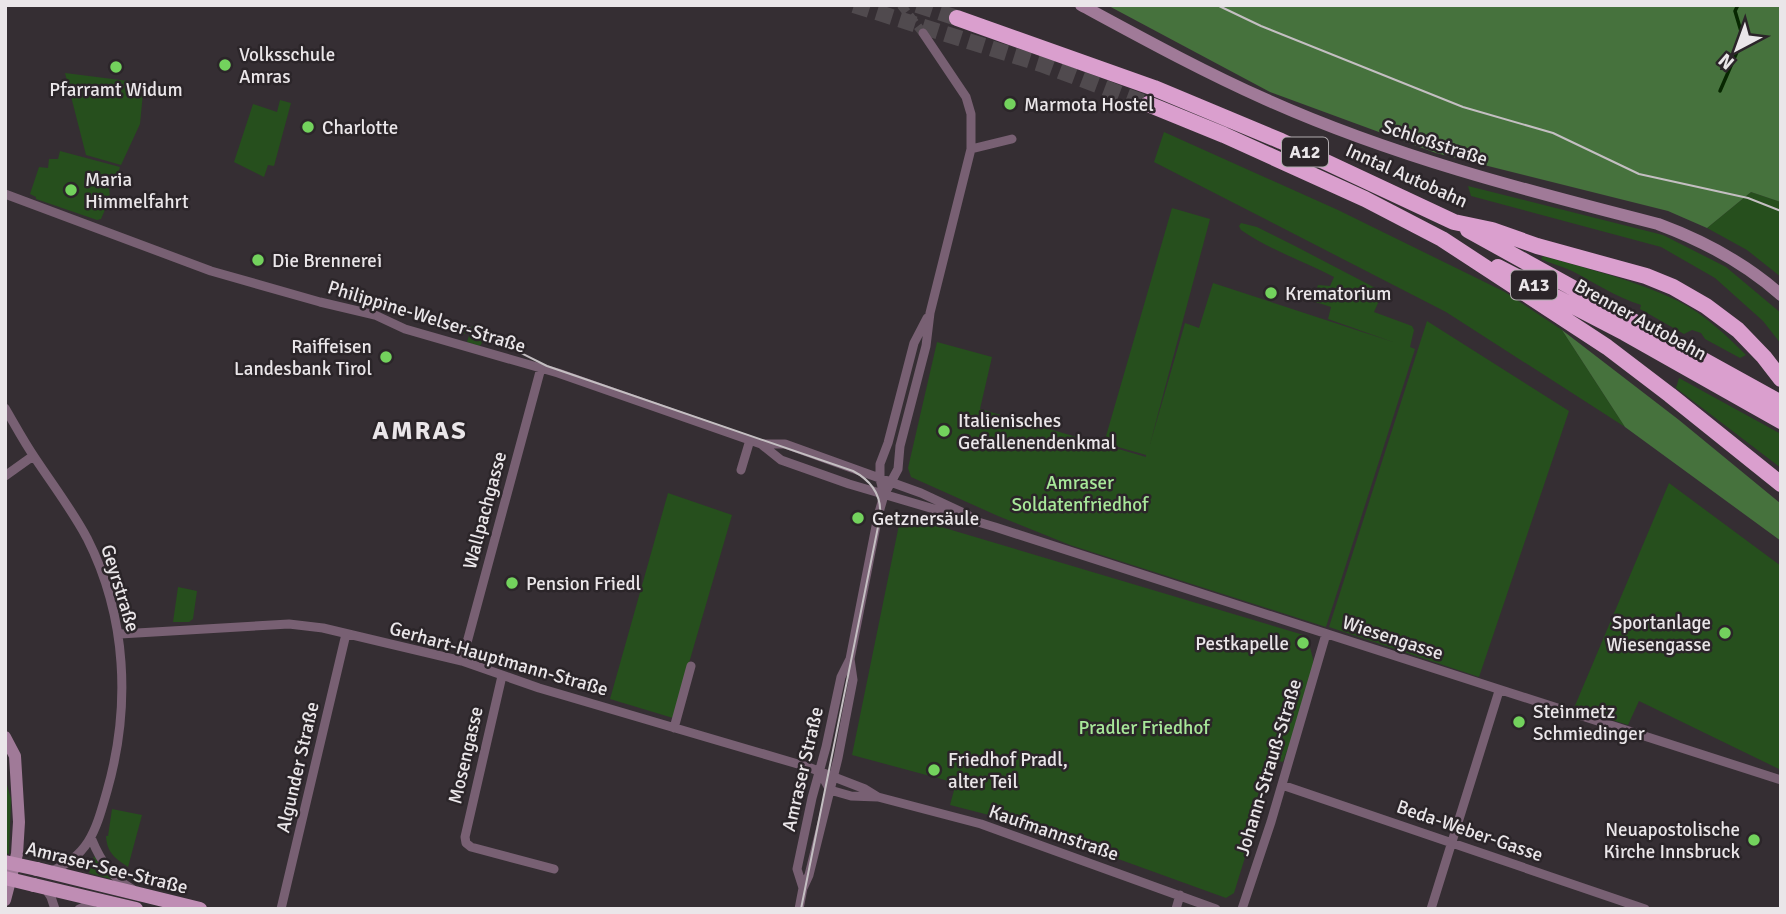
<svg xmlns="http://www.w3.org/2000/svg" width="1786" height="914" font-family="Signika,sans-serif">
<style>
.green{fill:#264f1d}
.forest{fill:#46723d}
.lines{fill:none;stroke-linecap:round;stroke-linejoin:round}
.stream{stroke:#072701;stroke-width:3.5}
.minor-tunnel{stroke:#504a4e;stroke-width:9;stroke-dasharray:9 4.5;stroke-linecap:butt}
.motorway-tunnel{stroke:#504a4e;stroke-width:16;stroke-dasharray:16 8;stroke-linecap:butt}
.minor{stroke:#786073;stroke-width:9}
.secondary{stroke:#a07a98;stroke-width:12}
.primary{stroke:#bf8db4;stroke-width:14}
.motorway{stroke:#da9fce;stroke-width:16}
.tram{stroke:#c4bfc2;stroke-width:2}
.primary-bridge{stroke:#bf8db4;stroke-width:14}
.poi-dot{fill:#73d25d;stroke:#2b2529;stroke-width:2.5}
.labels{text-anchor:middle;stroke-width:5;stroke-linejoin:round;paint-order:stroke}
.shield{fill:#2b2529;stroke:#b1acaf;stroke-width:2}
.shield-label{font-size:18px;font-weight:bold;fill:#eae6e9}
.poi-label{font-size:19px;fill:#eae6e9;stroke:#2b2529;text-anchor:start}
.street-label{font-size:19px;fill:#eae6e9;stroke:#2b2529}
.park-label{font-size:19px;fill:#a7e799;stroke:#2b2529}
.district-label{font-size:26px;font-weight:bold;letter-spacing:2px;fill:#eae6e9;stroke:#2b2529}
</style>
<rect width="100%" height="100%" fill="#352e33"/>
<path class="green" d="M65,73l79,10 -4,41 -19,41 -35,-10z
M280,100l11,3 -17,63 -6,-1 -4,12 -30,-15 19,-58 24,8z
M1164,132l174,78 167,82 57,38 63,97 -179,-115 -292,-150z
M60,151l60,16 -4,12 -7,9 1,10 -9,21 -4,1 -61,-21v-2l-6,-3 9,-27 9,1 1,-9h9z
M1468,186l195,49 63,32 55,46v31l-18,-23 -48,-43 -54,-31 -190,-51z
M1751,192l30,10v75l-34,-27 -40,-22z
M1172,208l38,11 -60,225 35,-121 14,5 14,-45 180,59 -65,-23 3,-12 -19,-6 6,-16 12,1 4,-9c-32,-17 -63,-26 -93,-47l-2,-4 2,-3 16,4 38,19 88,46 -9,20 38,14 2,4 -4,17 5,2 -89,278 -256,-82 -72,-29 -87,-39 -3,-9 29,-126 55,15 -12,52 166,48v-2l-42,-12z
M1543,256c45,13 92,24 135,45 26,13 48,34 68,54l-6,3 -35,-19 -4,-6 -9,-3 -8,4 -44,-25 1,-4c-25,-8 -46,-22 -69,-34 -10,-5 -21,-7 -31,-12z
M417,310l50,15 -2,9 -51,-16z
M1427,321l142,90 -90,266 -150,-50z
M472,326l17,5 -9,15 -13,-4z
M1679,378l102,56v34l-105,-80z
M1669,483l112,83v204l-142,-69 -11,24 -54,-17z
M668,493l64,22 -59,203 -63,-19z
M901,515l406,121 6,23 1,17 -31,86 -8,-2 -41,133 -8,5 -210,-76 -66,-17 6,-22 -104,-28z
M178,587l19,4 -4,28 -4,3h-16z
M5,778l6,21 -2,55 -4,-1z
M112,809l30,6 -14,52c-13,-9 -21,-14 -22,-31h2z
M94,856l17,23 -22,-6z"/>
<path class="forest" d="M1107,5h674v197l-30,-10 -44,36 -39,-17 -232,-58 -166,-61z
M1562,330l117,90 101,83 1,38 -156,-114z"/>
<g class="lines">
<path class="stream" d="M1720,91l23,-53 -8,-27 3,-6"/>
<path class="minor-tunnel" d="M901,5l22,28"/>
<path class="motorway-tunnel" d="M854,5l187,59 107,40
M917,5l40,13"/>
<path class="minor" d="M971,149l41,-10
M5,194l206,77 109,31 55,13 30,14 153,44 203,71h24l136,49 47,22
M5,408c10,17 19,34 30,50 18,27 37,52 52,80 40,79 44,169 20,253 -11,38 -17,65 -58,81
M761,444l20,16 68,24 146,43 786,253
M741,470l9,-30
M5,476l28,-20
M884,495l-4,-16v-15l8,-21 26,-100 13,-25
M120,634l169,-10 34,4 139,33 77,27 269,79 57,22 13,8
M462,661l79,-293
M502,676l-37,161 1,6 5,4 83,22
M674,728l17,-62
M820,772l10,18 21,6 27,1 103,27 235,85
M1282,785l363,124
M92,840c8,20 20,38 40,49
M45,888l6,9 4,12
M803,888l-6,-19 15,-71 14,-51 15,-70 9,-18 28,-143 6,-21 14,-26 2,-23 26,-100 4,-33 41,-164v-35l-5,-17 -43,-64
M79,909l18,-8
M281,909l65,-275
M799,909l4,-21 6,-13 29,-117 15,-78 -3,-21
M1176,909l4,-14
M1242,909l29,-87 55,-188
M1431,909l68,-218"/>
<path class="secondary" d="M1081,5c61,33 121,66 184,94 127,57 259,91 393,125 46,17 86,38 123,71
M5,737l10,19 4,66 -2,32 -12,46"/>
<path class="primary" d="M37,869l163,40
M34,885l102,24"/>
<path class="motorway" d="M957,18l197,70 127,53 173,81 38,8 45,16 109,30 27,11 33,19 32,24 26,27 17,22
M1148,104l76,31 141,64 77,40 165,108 63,48 111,89
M1468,230l313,173
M1498,267l127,66 156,88"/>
<path class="tram" d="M1217,5l44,21 202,81 90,26 86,41 109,24 33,13
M417,312l60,19 70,35 306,105c19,10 29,25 27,46l-79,392"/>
<path class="primary-bridge" d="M5,862l32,7
M5,878l29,7"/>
</g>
<g class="poi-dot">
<circle cx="225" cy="65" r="7"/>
<circle cx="116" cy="67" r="7"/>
<circle cx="1010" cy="104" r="7"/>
<circle cx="308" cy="127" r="7"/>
<circle cx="71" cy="190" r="7"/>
<circle cx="258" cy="260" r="7"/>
<circle cx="1271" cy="293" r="7"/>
<circle cx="386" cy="357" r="7"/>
<circle cx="944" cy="431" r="7"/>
<circle cx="858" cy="518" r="7"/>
<circle cx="512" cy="583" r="7"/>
<circle cx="1725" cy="633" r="7"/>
<circle cx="1303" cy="643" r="7"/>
<circle cx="1519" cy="722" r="7"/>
<circle cx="934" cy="770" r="7"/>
<circle cx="1754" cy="840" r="7"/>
</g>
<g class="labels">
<g class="shield">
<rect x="1282" y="137.5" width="46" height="29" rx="5"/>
<rect x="1511" y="270.5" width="46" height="29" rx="5"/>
</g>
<g class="shield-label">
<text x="1305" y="158">A12</text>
<text x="1534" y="291">A13</text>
</g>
<g class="poi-label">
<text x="239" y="61">Volksschule<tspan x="239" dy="22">Amras</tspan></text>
<text x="116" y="96" text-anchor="middle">Pfarramt Widum</text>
<text x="1024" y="111">Marmota Hostel</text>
<text x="322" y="134">Charlotte</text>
<text x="85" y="186">Maria<tspan x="85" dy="22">Himmelfahrt</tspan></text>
<text x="272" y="267">Die Brennerei</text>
<text x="1285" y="300">Krematorium</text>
<text x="372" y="353" text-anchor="end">Raiffeisen<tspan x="372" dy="22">Landesbank Tirol</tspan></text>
<text x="958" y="427">Italienisches<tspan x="958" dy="22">Gefallenendenkmal</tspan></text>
<text x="872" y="525">Getznersäule</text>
<text x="526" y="590">Pension Friedl</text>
<text x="1711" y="629" text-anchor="end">Sportanlage<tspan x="1711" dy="22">Wiesengasse</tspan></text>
<text x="1289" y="650" text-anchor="end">Pestkapelle</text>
<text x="1533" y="718">Steinmetz<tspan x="1533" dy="22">Schmiedinger</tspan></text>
<text x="948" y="766">Friedhof Pradl,<tspan x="948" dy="22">alter Teil</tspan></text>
<text x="1740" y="836" text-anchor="end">Neuapostolische<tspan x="1740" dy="22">Kirche Innsbruck</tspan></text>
</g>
<g class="street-label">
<text transform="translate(1435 142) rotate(18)" y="7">Schloßstraße</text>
<text transform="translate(1407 175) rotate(24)" y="7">Inntal Autobahn</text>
<text transform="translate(427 316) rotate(17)" y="7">Philippine-Welser-Straße</text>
<text transform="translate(1641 319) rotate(29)" y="7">Brenner Autobahn</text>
<text transform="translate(484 510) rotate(-75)" y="7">Wallpachgasse</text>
<text transform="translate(121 588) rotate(73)" y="7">Geyrstraße</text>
<text transform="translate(1393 637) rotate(18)" y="7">Wiesengasse</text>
<text transform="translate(499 658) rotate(16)" y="7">Gerhart-Hauptmann-Straße</text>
<text transform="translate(465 755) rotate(-77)" y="7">Mosengasse</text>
<text transform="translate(297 767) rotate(-77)" y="7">Algunder Straße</text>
<text transform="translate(1268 767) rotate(-73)" y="7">Johann-Strauß-Straße</text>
<text transform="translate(802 769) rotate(-77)" y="7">Amraser Straße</text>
<text transform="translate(1470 830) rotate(19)" y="7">Beda-Weber-Gasse</text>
<text transform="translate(1054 832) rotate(19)" y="7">Kaufmannstraße</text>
<text transform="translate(107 867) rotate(14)" y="7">Amraser-See-Straße</text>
</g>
<g class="park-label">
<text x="1080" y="489">Amraser<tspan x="1080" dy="22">Soldatenfriedhof</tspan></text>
<text x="1144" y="734">Pradler Friedhof</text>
</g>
<g class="district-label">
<text x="420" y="439">AMRAS</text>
</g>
</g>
<rect width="1786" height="914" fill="none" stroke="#eae6e9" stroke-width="14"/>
<g transform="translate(1737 49) rotate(221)" stroke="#2b2529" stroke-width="5" paint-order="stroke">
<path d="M0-5L12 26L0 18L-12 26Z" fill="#eae6e9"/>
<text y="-10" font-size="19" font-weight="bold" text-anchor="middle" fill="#eae6e9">N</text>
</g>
</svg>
